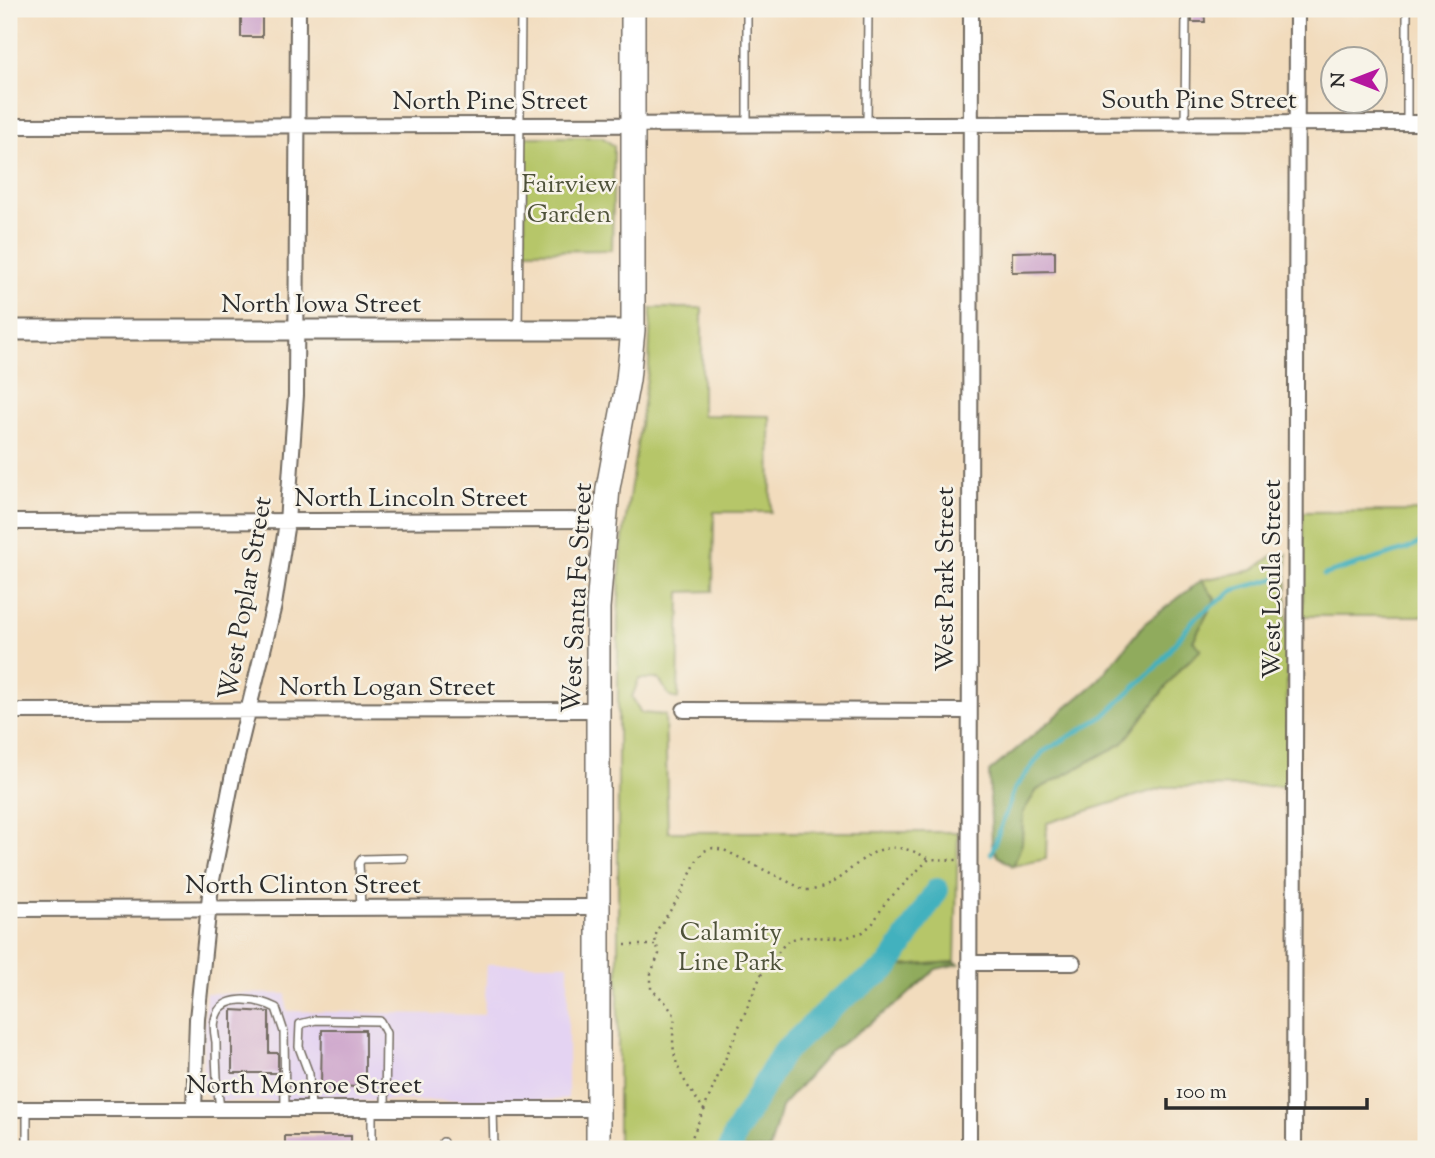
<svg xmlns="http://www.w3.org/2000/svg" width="1435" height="1158" font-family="'Sorts Mill Goudy',serif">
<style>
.built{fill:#e4d3f2}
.green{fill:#b6c669;stroke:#70784a;stroke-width:2}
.forest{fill:#90ab5d;stroke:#5e6b44;stroke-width:2}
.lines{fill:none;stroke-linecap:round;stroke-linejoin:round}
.stream{stroke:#42b1be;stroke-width:4.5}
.river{stroke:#42b1be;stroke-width:24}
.building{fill:#cea6cc}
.lane-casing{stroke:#71695e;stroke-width:10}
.street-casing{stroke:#71695e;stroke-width:18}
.secondary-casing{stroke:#71695e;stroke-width:23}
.primary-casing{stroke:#71695e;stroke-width:26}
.path{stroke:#71695e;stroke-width:2.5;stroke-dasharray:2 5;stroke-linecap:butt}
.lane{stroke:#fff;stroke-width:7}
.street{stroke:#fff;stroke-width:14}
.secondary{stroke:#fff;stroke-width:19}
.primary{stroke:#fff;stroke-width:23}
.labels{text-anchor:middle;stroke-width:5;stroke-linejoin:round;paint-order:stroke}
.street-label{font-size:26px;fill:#2b2b2b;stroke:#f7f3e8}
.park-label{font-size:26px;fill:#4e523a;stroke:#f7f3e8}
</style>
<rect width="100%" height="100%" fill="#f7f3e8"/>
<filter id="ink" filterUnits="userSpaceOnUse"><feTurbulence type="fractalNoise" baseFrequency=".0143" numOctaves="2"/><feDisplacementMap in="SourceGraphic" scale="14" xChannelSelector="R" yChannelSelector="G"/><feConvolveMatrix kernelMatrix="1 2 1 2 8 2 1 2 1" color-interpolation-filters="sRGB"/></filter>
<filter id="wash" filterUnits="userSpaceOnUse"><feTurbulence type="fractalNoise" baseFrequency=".00686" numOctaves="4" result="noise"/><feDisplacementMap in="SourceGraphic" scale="28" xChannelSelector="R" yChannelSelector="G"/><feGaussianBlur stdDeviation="1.57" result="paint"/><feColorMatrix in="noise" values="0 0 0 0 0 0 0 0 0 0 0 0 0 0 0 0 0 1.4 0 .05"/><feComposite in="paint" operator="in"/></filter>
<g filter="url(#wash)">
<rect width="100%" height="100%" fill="#f2dcbd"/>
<path class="built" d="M487,964h81v134l-12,2 -339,1 -7,-3 -6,-7 -2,-11 4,-87 80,1 1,17 197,4z"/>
<path class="green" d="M525,137h77l12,9 -2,104 -87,1z
M651,308h51v107l68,1 1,96h-57l-1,79 -33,1 -2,107 -8,-2 -11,-18h-20l-7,18 9,16 24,2 3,117h290l-3,130 -67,5 -154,169 -4,13h-112v-528l3,-70 28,-186z
M1426,505v111h-123v-104l116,-1z
M1287,554v232l-122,1 -118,36 -1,36 -33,7 9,-23 1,-31 14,-22 86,-47 55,-72 23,-21 -8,-9 22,-42 -13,-19 51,-10 19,-14z"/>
<path class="forest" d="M1202,580l13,19 -22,42 8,8 -23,22 -55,72 -86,47 -14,22 -1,31 -9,23 -16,-10 -5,-11 -3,-73 107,-89 48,-59z
M955,962l4,2 -23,5 -35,32 -71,51 -49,55 -11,42h-40l4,-13 48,-82 56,-53 50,-34z"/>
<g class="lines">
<path class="stream" d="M1324,575l83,-26 19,-9
M991,854l24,-66 28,-36 61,-36 52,-49 39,-49 39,-28 43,-12"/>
<path class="river" d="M730,1149l4,-13 48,-82 56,-53 50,-34 49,-77"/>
</g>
<g id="blocks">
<path class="building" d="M241,9h21v28h-21z
M1192,9h12l1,13h-13z
M1055,251v20l-43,1v-20z
M232,1010l37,2v41h9v20h-46z
M322,1030h43v57l-44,-1z
M285,1136h66v13h-66z"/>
</g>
</g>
<g filter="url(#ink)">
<use href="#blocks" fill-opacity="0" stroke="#71695e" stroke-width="2"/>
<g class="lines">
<defs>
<path id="lane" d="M1185,123l1,-114
M1407,123v-114
M747,124v-115
M867,124l1,-115
M518,329l3,-320
M361,908l-2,-45 3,-4 42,-1
M220,1109c-3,-23 -4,-44 -4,-67 -1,-6 -3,-15 -1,-22 5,-28 43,-21 61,-12l8,24 1,77
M311,1109l-2,-35 -10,-27 1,-23 16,-4 64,1 6,12 -1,76
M372,1109v40
M493,1109l1,40
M27,1149v-40
M443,1149v-7"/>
<path id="street" d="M9,126l1417,-3
M9,522l595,-2
M684,710l284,1
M9,711l588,-1
M9,909l589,-2
M969,963h104
M9,1109h590
M194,1109l3,-90 14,-134 23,-116 40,-164 13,-83 9,-127 2,-386
M969,1149l2,-1140
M1294,1149l3,-1140"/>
<path id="secondary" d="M9,330h624"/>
<path id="primary" d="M598,1149v-541l10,-120 20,-108 5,-50v-321"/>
</defs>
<use href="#lane" class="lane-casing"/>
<use href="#street" class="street-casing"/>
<use href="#secondary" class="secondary-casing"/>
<use href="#primary" class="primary-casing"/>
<path class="path" d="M625,945h30
M705,1111c-25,-35 -37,-51 -30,-95l-10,-14 -14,-13v-16l8,-19 -4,-15 2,-9 23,-34 17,-36 7,-9 9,-3 11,2 81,40c48,2 59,-69 124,-31
M687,1149l74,-174 25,-33 12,-5 47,1 18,-6 10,-9 12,-20 44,-44 29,1"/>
<use href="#lane" class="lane"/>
<use href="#street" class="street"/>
<use href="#secondary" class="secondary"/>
<use href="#primary" class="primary"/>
</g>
</g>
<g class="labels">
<g class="street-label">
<text x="1199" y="108">South Pine Street</text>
<text x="490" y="109">North Pine Street</text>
<text x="321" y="312">North Iowa Street</text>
<text x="411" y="506">North Lincoln Street</text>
<text transform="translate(944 579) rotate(-90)" y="9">West Park Street</text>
<text transform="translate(1271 579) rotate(-90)" y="9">West Loula Street</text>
<text transform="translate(244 598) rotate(-80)" y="9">West Poplar Street</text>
<text transform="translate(576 598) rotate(-87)" y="9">West Santa Fe Street</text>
<text x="387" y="695">North Logan Street</text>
<text x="303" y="893">North Clinton Street</text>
<text x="304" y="1093">North Monroe Street</text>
</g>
<g class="park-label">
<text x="569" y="192">Fairview<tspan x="569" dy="30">Garden</tspan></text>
<text x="731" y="940">Calamity<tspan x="731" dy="30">Line Park</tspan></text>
</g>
</g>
<rect width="1435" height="1158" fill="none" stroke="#f7f3e8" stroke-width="35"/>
<g transform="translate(1354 80) rotate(270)"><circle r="33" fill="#f7f3e8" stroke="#a5a39c" stroke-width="2"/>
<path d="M0-5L12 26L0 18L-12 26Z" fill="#b5179e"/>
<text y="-10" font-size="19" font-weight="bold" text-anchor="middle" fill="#2b2b2b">N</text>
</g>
<path d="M1166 1098v10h201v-10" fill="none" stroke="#2b2b2b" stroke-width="3.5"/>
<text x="1176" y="1098" font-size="21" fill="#2b2b2b" stroke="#f7f3e8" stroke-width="5" paint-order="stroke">100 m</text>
</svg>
